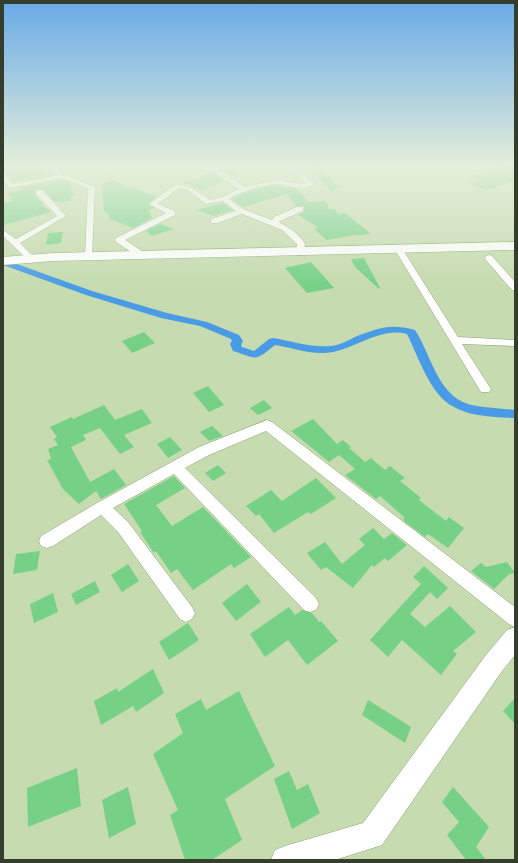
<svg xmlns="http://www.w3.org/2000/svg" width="518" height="863" font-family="'Alegreya Sans',sans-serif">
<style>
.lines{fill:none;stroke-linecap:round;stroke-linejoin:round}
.canal{fill:#499be6;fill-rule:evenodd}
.building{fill:#76d187}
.minor-casing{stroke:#8ca076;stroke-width:1}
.tertiary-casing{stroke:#8ca076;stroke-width:1}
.secondary-casing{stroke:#8ca076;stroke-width:1}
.minor{fill:#fff;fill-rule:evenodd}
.tertiary{fill:#fff;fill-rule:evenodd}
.secondary{fill:#fff;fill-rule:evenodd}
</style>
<rect width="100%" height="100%" fill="#c6dbaf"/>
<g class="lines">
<path class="canal" d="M3,259l89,32 75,22 40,9 32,13 4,6 -2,4 1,2 12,4 15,-12 4,-1c18,3 40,10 58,8 9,-1 16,-5 24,-9 22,-9 36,-14 60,-7 16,24 22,64 53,74 15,4 32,4 47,6v8c-20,-1 -45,-1 -63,-12 -22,-12 -34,-50 -45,-72 -26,-7 -49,13 -74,18 -18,4 -40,-4 -58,-7 -21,17 -17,14 -42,6l-3,-7 2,-3 -1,-2 -31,-13 -39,-8 -75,-23 -83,-30z"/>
</g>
<path class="building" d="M11,165h27l6,7 7,-1 4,3 -41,8 -8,-9 -3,-1v-6z
M306,165h14l18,22 -6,5z
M503,165h12v16l-28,9 -20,-7 14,-3 -10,-3z
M229,167l13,7 -9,3 -11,-8z
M213,172l11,9 -23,9 -16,-7z
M62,180l7,2 5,13 -3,1v5l-16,1 -12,-13 -7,-1 -2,2 1,5 8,9h-2l10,8 -48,13v-22l10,-2 -5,-8 14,-3 -2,-2z
M114,180l17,9 3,-1 22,9 -8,7 6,4 -5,2 3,8 -19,10 -23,-9 -2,-6 -4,-2 -2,-27z
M269,186h11l17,3 11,13 18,-1 3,8h5l5,5 6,-1 26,21 -16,1 -28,5 -13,-11 5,-1 -21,-13 6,-3v-6h-8l-9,-12 -44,13 -11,-8 15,-7z
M223,203l10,7 -19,6 -18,-6z
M160,224l14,5 -22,7 -6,-5z
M63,232l-2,11 -15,2 2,-12z
M364,258l16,30 -1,1 -24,-22 -4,-8z
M311,262l23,26 -27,5 -22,-25z
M144,332l11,11 -23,10 -10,-12z
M208,386l16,19 -15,7 -16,-19z
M264,400l8,8 -14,7 -8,-7z
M104,405l11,15 27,-11 10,14 -28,12 10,12 -14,7 -20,-26 -17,7 3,5 -15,7 19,35 24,-13 12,16 -25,14 -5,-8 -17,13 -16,-15 -16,-29 4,-1 -3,-10 10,-4 -4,-6 3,-2 -7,-10 22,-10 1,2z
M313,419l24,25 6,-4 8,7 -2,1 16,14 6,-4 14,12 5,-4 15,12 -5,3 21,17 -2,2 27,21 3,-4 15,11 -16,20 -20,-14 -3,3 -20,-15 -2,-3 2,-1 -25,-22 -4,3 -31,-24 10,-6 -16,-14 -10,7 -38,-31z
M212,426l11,10 -14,5 -9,-9z
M170,437l12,13 -14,8 -11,-14z
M218,465l8,8 -13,8 -8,-8z
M174,476l11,12 -29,17 16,21 31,-19 48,50 -17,11 -3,-4 -38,26 -16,-21 -6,4 -15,-22 -2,2 -14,-21 2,-1 -18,-27z
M316,478l20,20 -25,16 -3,-2 -34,21 -15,-19 -3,2 -10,-10 25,-16 11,11z
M373,528l11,11 8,-6 15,12 -19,16 -3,-3 -11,9 -2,-2 -19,23 -27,-21 -5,3 -14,-17 18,-11 17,22 23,-19 -6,-6z
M40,551l-3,19 -24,4 3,-20z
M507,562l8,11 -6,1 -15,15 -23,-18 10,-8 5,4z
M128,564l11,17 -17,11 -11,-17z
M424,566l24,22 -11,11 -7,-7 -20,22 15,13 25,-21 26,26 -23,19 4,3 -16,21 -39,-35 -14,17 -18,-17 51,-56 -8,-7z
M95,581l5,11 -24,13 -5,-11z
M247,584l14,18 -25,19 -14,-18z
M53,593l5,19 -24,11 -4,-19z
M289,607l6,8 7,-5 10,3 7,9 2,-1 17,20 -31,24 -19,-25 -23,17 -15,-23z
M188,623l11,17 -30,20 -10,-18z
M153,669l11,24 -28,19 -3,-6 -32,19 -7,-24 23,-13 1,4z
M239,691l36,75 -50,33 17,41 -30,20h-27l-15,-45 8,-5 -25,-56 30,-21 -8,-19 26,-15 5,11z
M515,698v26l-12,-13z
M368,700l43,27 -6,16 -43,-28z
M77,768l4,38 -53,21 -1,-39z
M289,771l8,19 11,-6 12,29 -28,16 -18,-50z
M128,787l8,37 -27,14 -7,-38z
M453,787l36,40 -13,20 10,13h-20l-19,-25 12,-13 -17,-20z"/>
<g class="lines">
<defs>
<path id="minor" d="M46,165h7l12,10 30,12 -3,71 -3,1 -4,-3 3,-68 -26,-10 -51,10 -2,-1 -6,-7v-7l2,1 8,10 45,-9z
M94,165h7l4,2 23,-2 -24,6z
M209,165h6l10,9 20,13 32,-7 22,4 7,-1 -10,-10 -14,-8c14,0 22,9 31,18v2c-11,6 -21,1 -33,-1 -12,-1 -41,8 -51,15l14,10 29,11 2,-3 23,-10h6v4l-23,10 -1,1 16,10 9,10 1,2 -2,11h-6l-1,-2 1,-9 -15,-14 -40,-16 -25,9h-6v-4l25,-8 -13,-10 -17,3 -18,-14 -9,-2 -21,16 17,7v4l-50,25 20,13 1,2 -1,2h-6l-23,-15 -1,-2 1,-2 50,-25 -17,-9 27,-20 16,4 18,12 13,-3 15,-8 -22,-15z
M489,165h10l-10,2z
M36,190h6l24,26 -46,27 16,16 -4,3 -3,-1 -26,-25v-6l13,9 41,-23 -21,-22z
M399,247l4,3 55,87 57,3v6l-53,-2 29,45 -2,3h-8l-86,-142z
M489,255l3,1 23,26v9l-3,-1 -26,-30 -1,-2 1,-2z
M267,420l5,2 243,185v20l-6,-3 -243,-193 -57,24 -24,13 131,130 3,6 -3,6 -6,2 -6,-2 -130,-136 -61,34 15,14 64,85 3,6 -3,6 -6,3 -6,-3 -62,-87 -17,-17 -48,31 -6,2 -6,-2 -2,-5 2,-5 56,-33 102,-56z"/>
<path id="tertiary" d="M515,627v28l-13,16 -120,174 -47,15h-64l4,-10 10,-4 78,-23 123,-168 21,-25z"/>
<path id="secondary" d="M515,242v8l-462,11 -50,4v-8l50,-4z"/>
</defs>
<use href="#minor" class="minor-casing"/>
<use href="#tertiary" class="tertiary-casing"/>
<use href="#secondary" class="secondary-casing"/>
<use href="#minor" class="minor"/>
<use href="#tertiary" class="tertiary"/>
<use href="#secondary" class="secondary"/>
</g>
<linearGradient id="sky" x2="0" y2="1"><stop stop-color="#68aae7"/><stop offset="0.58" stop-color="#e5efdb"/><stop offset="1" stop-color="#e5efdb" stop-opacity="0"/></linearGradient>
<rect width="518" height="286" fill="url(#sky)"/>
<rect width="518" height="863" fill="none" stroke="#353e2c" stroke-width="8"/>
</svg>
